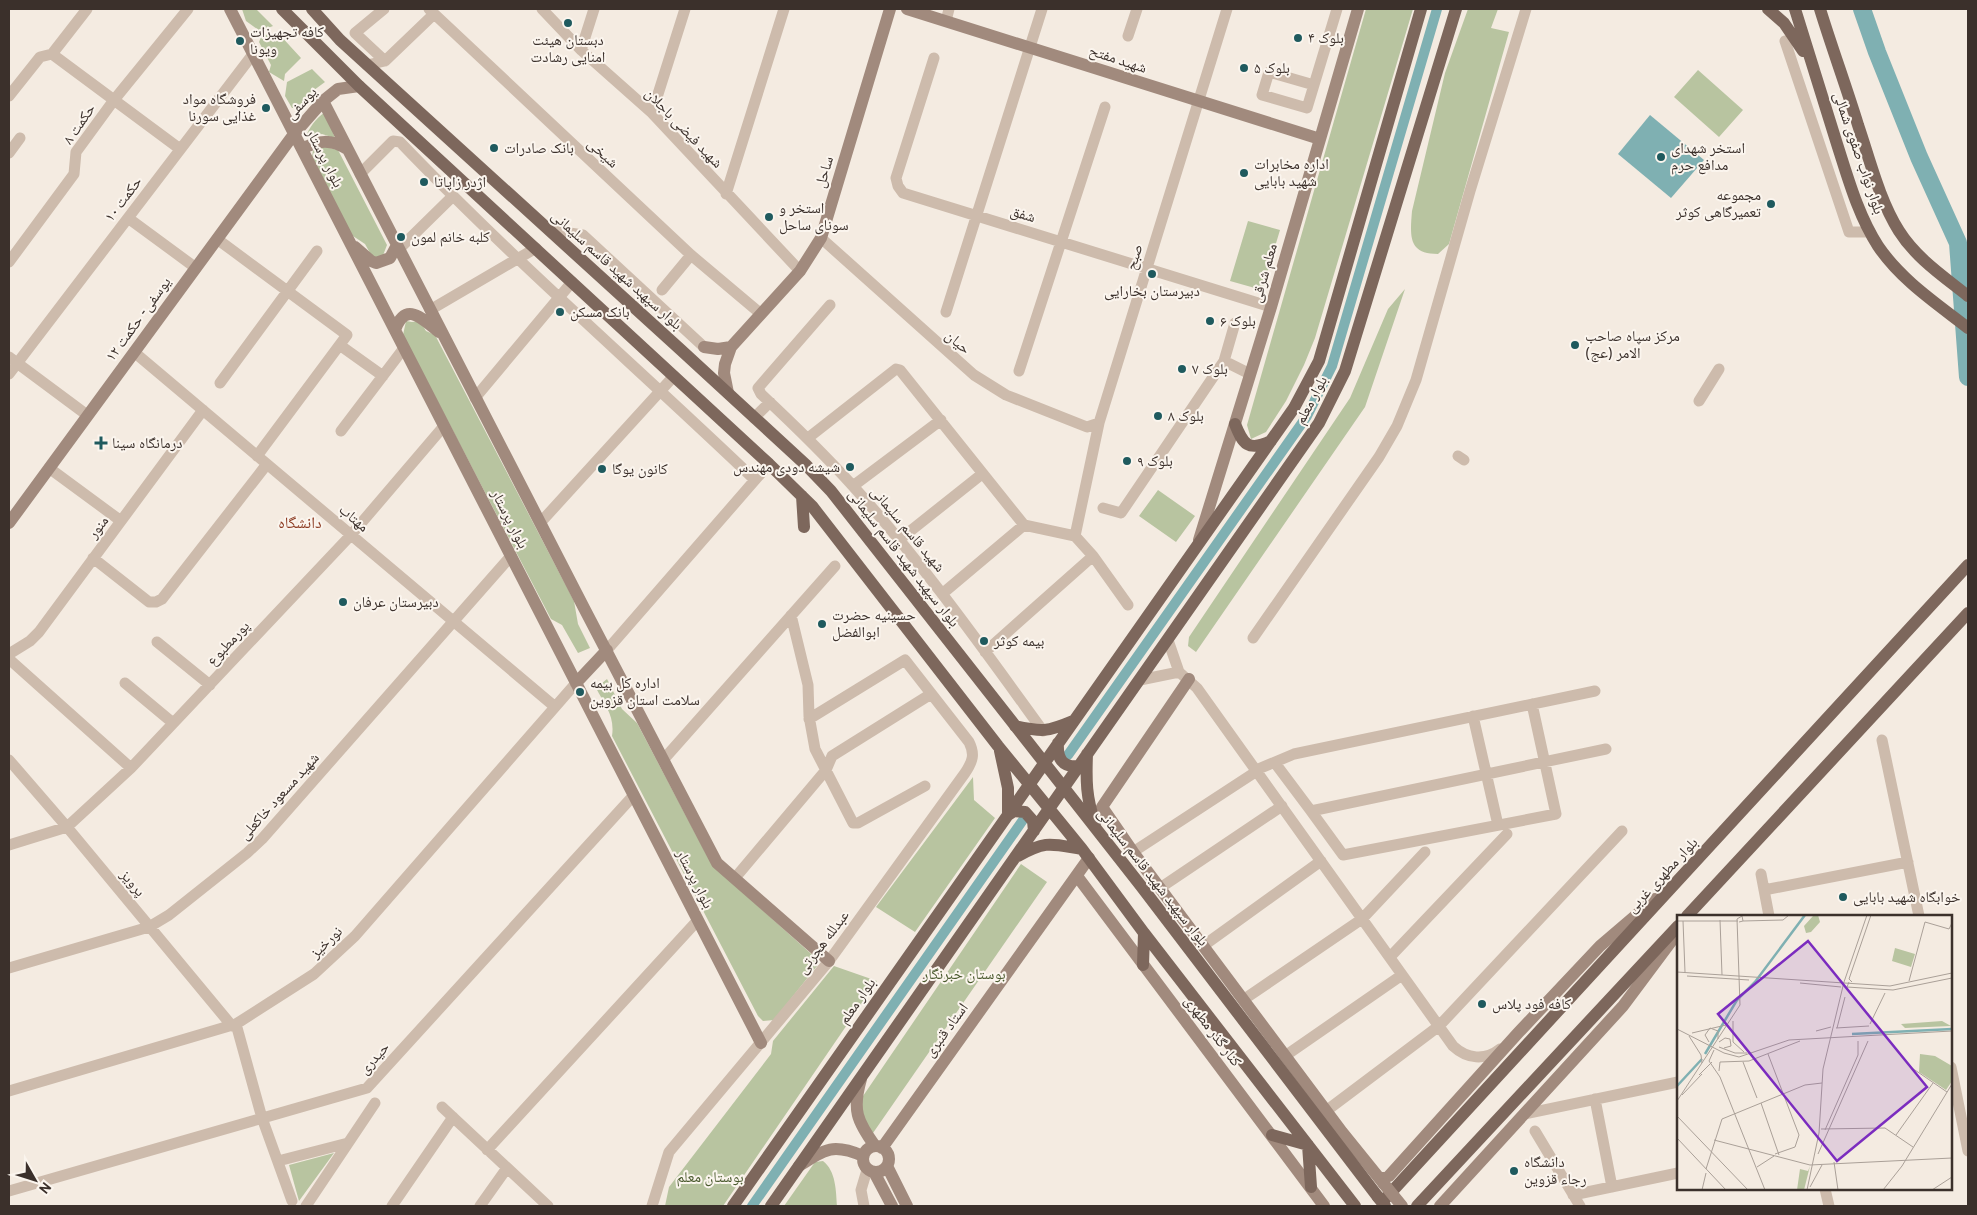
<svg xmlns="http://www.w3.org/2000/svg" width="1977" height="1215" font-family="Overpass,'Noto Naskh Arabic',sans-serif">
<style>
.green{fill:#b8c4a0}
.water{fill:#7fb0b2}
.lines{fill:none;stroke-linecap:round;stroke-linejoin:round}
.canal{stroke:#7fb0b2;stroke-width:10}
.river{stroke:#7fb0b2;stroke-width:18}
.street{stroke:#cdbbac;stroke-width:11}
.secondary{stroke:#a18a7d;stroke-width:12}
.primary{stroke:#7d675c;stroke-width:12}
.secondary-bridge{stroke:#a18a7d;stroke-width:12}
.primary-bridge{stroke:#7d675c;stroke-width:12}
.poi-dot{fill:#1f5a5e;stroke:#fbf5ee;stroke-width:2}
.labels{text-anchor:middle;stroke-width:4;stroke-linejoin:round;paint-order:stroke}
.poi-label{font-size:15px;fill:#3b302b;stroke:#fbf5ee;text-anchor:start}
.street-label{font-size:15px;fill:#3b302b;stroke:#fbf5ee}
.park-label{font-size:15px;fill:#4a5a2e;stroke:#fbf5ee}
.neighbourhood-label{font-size:16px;fill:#8c3b22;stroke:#fbf5ee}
.inset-river{fill:none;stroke:#7fb0b2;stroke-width:2.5}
.inset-road{fill:none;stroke:#aaa098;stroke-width:1}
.view{fill:#7b2cbf;fill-opacity:0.15;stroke:#7b2cbf;stroke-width:2.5}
.inset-edge{fill:none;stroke:#3b302b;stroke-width:2.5}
</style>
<rect width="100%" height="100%" fill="#f4ebe1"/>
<path class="green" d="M242,9h14l17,17 -13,5 -14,-10z
M1366,9h47l-98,329 -11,27 -18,36 -20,31 -15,7 -4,-14z
M1468,9h30l-7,19 18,4 -60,212 -11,10c-30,0 -28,-18 -26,-43l33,-138z
M279,34l22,24 -16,16 -1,7 -15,-9 2,-7 -12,-23 3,-7z
M312,69l13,13 -15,11 -10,15h-8l-7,-12 2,-14z
M1698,70l45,40 -24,27 -45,-40z
M325,112l10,26 -13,-4 -17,4c5,-11 10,-19 20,-26z
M318,145l20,5 49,95 -5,13 -8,2 -9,-16 -15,-10 -38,-77 1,-7z
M1248,221l32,9 -18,60 -32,-9z
M1405,289l-40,118 -169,245 -8,-6 1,-9 161,-239 38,-89z
M406,321l6,1 8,-1 6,10 9,4 139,266 4,23 12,24 -12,5 -16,-28 -11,-6 -148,-284z
M1158,490l37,26 -19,26 -37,-26z
M607,679l15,30 15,14 75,142 106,95 -1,6 -43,54 -11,1 -5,-5 -146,-280c3,-20 -7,-31 -16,-48z
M973,777l1,23 21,18 -80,114 -39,-25z
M1021,864l26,18 -174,251h-8l-4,-34z
M834,966l43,15 -154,225h-58l4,-19 102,-133 2,-13z
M334,1153l-35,48 -10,-36z
M823,1161c13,10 13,30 14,45h-53l31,-44z"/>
<path class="water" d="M1650,115l54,45 -33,38 -53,-44z"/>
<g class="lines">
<path class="canal" d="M1068,755l239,-339 25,-50 105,-357
M752,1206l271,-386"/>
<path class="river" d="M1862,9l15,43 42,105 39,86 10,134"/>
<path class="street" d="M429,9l262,246 70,59
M542,9l39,41 71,63 148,158
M946,21l3,-12
M1128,36l9,-27
M1785,41l64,191h21
M581,50l13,-41
M52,54l128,95
M52,54l35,-45
M934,58l-38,120 2,8 5,7 368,114
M385,61l49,-47
M367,65l18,-4 -30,-28 29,-24
M1314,85l-45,-13 -7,23 45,13 30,-99
M9,96l31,-39 12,-3
M652,113l33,-104
M9,153l11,-15
M360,174l33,-33 7,1c114,119 237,225 355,338
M726,194l58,-185
M128,218l68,50
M549,230l34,5 121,112
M821,238l153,137 32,20 81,32 12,-4
M217,239l130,96 -90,121
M399,249l53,-52
M9,262l65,-88 2,-22 38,-52 74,-91
M662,290l29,-35
M830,305l-72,83 3,6c31,29 62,59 91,91 70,77 130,162 191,246
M430,310l106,-62
M946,312l96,-303
M341,346l42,30
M134,352l420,354
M9,357l78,58
M1224,361l26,13
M1019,371l86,-264
M9,374l244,-320
M220,383l97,-132
M475,398l97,-116
M1699,401l20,-32
M754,418l16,-16
M341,431l63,-83
M808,438l88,-69 4,1 124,155 51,11 24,-113 128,-414
M1458,456l6,4
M49,468l72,53
M853,486l88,-66
M1103,508l18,5 103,-152 11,-38
M540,523l134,-147
M1075,536l18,20 35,49
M899,540l83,-66
M93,558l56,44h7l6,-3 105,-135
M942,594l82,-69
M791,615l17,70 1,31 6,33 38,74h5l67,-37
M1253,638l126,-181 18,-31 19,-46 54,-189 56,-182
M1168,640l11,32 18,16 256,358c14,13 32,15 47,3
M157,642l53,43
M607,650l162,-186
M985,652l108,-96
M9,654l21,-13 9,-9 164,-222
M9,659l122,109
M1140,680l39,-8
M125,683l48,40
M1473,716l25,109
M1882,740l37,176
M664,759l171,-193
M9,760l58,67 165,199
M1275,763l36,48 295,-62
M1256,770l38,-16 301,-63
M1311,811l32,44 213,-41 -24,-110
M9,845l58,-18 64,-59 220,-233 93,-109
M1133,852l124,-81
M1761,874l8,42
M735,878l91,-108 6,-14 99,-62
M1160,888l122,-82
M1764,890l144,-28
M1203,946l118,-85
M1390,957l117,-123
M9,968l140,-41 20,-12 78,-62 15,-14 249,-283
M1243,1000l119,-81 63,-67
M236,1024l26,94 30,83
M1285,1056l117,-81
M1951,1067l17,84
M9,1091l227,-67 78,-50 41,-38 221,-253
M1595,1099l17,88
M442,1107l106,99
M1326,1111l113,-85 183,-195
M1524,1114l154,-32
M1535,1131l45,75
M487,1150l211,-230
M278,1161l70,-18
M1825,1189l4,17
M9,1191l358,-103 267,-293
M1573,1195l105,-22
M306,1206l69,-103
M392,1206l61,-89
M480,1206l27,-38
M652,1206l17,-54 160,-191 136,-188c8,-12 10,-19 4,-31l-64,-82 -96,59
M864,1206l-3,-16 6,-20"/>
<path class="secondary" d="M230,9l531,1034
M907,9l413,130
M323,101l261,507 133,255 112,98
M302,149c16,-9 29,-10 45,0
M355,247l16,14 5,2 14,-5 7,-13
M395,330c11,-30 27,-11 44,2
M704,347l14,2 13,-2
M728,393l-4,-20 1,-9 6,-17 69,-76 21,-33 69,-229
M9,523l285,-389 29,-33 15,-12 21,-3
M1199,540l72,-233 87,-298
M1189,679l-87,128 31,45 209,280 42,52
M576,683l31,-33
M1077,876l247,330
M861,1079c-9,31 -4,42 14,67
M863 1159a13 13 0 1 1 26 0a13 13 0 1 1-26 0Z
M882,1148l207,-290
M799,1166c26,-17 34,-23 64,-10
M887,1166l20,40
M874,1172l18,34
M1381,1179l8,-3 129,-143 82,-87 55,-47
M1440,1206l183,-200 53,-71"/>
<path class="primary" d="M282,9l77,77 410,378 43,42 186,240 84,103 62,84 211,273
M312,9l28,31 341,310 125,115 25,26 310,395 237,311
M1768,9l16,14 19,28
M1795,9c14,45 28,90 42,135 11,34 21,71 41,102 23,34 58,57 90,82
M1820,9c12,39 26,77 38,116 12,35 21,74 41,106 17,27 44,45 69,65
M1235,424c8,20 13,28 36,17
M802,496l2,31
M1015,726c27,6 32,6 58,-5
M1058,743c-1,15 4,25 21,23
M1000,751l8,37v27
M1087,754c-1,26 -1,44 8,69
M1008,815l6,-4 11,1 8,9 1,10
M1018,856c29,-16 33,-12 64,-7
M1687,916l281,-303
M1143,965l1,-32
M1272,1135l36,10 3,42
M1385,1199l583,-634
M733,1206l561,-798 25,-47 102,-352
M771,1206l548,-783 26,-52 111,-362
M1417,1206l261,-280"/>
<path class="secondary-bridge" d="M1384,1184l18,22"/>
<path class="primary-bridge" d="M1378,1197l7,9"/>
</g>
<g class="poi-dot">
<circle cx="568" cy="23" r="5"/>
<circle cx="1298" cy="38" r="5"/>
<circle cx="240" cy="41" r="5"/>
<circle cx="1244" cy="68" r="5"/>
<circle cx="266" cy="108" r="5"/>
<circle cx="494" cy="148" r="5"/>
<circle cx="1661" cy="157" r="5"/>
<circle cx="1244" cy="173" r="5"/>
<circle cx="424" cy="182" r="5"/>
<circle cx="1771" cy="204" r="5"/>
<circle cx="769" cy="217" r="5"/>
<circle cx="401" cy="237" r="5"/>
<circle cx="1152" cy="274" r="5"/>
<circle cx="560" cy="312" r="5"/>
<circle cx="1210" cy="321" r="5"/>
<circle cx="1575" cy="345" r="5"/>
<circle cx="1182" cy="369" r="5"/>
<circle cx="1158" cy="416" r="5"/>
<path d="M98.5 435.5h5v5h5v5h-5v5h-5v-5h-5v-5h5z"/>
<circle cx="1127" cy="461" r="5"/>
<circle cx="850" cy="467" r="5"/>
<circle cx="602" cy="469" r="5"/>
<circle cx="343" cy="602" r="5"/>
<circle cx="822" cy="624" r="5"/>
<circle cx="984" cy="641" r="5"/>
<circle cx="580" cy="692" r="5"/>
<circle cx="1843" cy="897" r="5"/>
<circle cx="1482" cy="1004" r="5"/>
<circle cx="1514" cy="1171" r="5"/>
</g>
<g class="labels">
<g class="poi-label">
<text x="250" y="37">کافه تجهیزات<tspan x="250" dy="17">ویونا</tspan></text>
<text x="1308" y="43">بلوک ۴</text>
<text x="568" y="45" text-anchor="middle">دبستان هیئت<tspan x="568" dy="17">امنایی رشادت</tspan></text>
<text x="1254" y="73">بلوک ۵</text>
<text x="256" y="104" text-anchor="end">فروشگاه مواد<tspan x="256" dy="17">غذایی سورنا</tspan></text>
<text x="504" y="153">بانک صادرات</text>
<text x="1671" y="153">استخر شهدای<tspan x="1671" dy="17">مدافع حرم</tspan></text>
<text x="1254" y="169">اداره مخابرات<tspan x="1254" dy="17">شهید بابایی</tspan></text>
<text x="434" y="187">اژدر زاپاتا</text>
<text x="1761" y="200" text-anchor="end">مجموعه<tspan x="1761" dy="17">تعمیرگاهی کوثر</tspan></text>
<text x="779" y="213">استخر و<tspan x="779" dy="17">سونای ساحل</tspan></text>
<text x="411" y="242">کلبه خانم لمون</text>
<text x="1152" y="296" text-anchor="middle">دبیرستان بخارایی</text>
<text x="570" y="317">بانک مسکن</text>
<text x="1220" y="326">بلوک ۶</text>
<text x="1585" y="341">مرکز سپاه صاحب<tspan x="1585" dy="17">الامر (عج)</tspan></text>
<text x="1192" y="374">بلوک ۷</text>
<text x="1168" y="421">بلوک ۸</text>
<text x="112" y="448">درمانگاه سینا</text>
<text x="1137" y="466">بلوک ۹</text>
<text x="840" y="472" text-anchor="end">شیشه دودی مهندس</text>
<text x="612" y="474">کانون یوگا</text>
<text x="353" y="607">دبیرستان عرفان</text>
<text x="832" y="620">حسینیه حضرت<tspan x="832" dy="17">ابوالفضل</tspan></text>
<text x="994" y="646">بیمه کوثر</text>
<text x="590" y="688">اداره کل بیمه<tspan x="590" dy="17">سلامت استان قزوین</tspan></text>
<text x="1853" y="902">خوابگاه شهید بابایی</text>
<text x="1492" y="1009">کافه فود پلاس</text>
<text x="1524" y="1167">دانشگاه<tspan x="1524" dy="17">رجاء قزوین</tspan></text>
</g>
<g class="street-label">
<text transform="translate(1118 59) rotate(18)" y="5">شهید مفتح</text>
<text transform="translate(301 103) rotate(-47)" y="5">یوسفی</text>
<text transform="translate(79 124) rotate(-56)" y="5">حکمت ۸</text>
<text transform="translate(684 128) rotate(46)" y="5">شهید فیضی باجلان</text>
<text transform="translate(603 153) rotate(43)" y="5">شیخی</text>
<text transform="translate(1859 153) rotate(71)" y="5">بلوار نواب صفوی شمالی</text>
<text transform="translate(325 158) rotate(63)" y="5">بلوار پرستار</text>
<text transform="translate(824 172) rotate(-73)" y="5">ساحل</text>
<text transform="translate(123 199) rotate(-53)" y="5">حکمت ۱۰</text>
<text transform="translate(1023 214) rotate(17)" y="5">شفق</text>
<text transform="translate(1134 257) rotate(-73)" y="5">صبح</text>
<text transform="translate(617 270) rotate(42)" y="5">بلوار سپهبد شهید قاسم سلیمانی</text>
<text transform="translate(1264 273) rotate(-74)" y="5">معلم شرقی</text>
<text transform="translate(138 319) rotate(-54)" y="5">یوسفی- حکمت ۱۲</text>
<text transform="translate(958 342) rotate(41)" y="5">حیان</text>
<text transform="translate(1311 400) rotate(-62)" y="5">بلوار معلم</text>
<text transform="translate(354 518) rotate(40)" y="5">مهتاب</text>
<text transform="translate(510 519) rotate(63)" y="5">بلوار پرستار</text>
<text transform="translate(98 527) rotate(-53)" y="5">منور</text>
<text transform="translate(908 529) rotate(50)" y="5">شهید قاسم سلیمانی</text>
<text transform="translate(904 558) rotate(52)" y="5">بلوار سپهبد شهید قاسم سلیمانی</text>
<text transform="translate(228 643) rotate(-47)" y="5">پورمطبوع</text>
<text transform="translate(279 796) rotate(-48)" y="5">شهید مسعود خاکعلی</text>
<text transform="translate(1662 875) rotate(-47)" y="5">بلوار مطهری غربی</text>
<text transform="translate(1153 877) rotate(52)" y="5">بلوار سپهبد شهید قاسم سلیمانی</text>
<text transform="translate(695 879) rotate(63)" y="5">بلوار پرستار</text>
<text transform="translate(133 883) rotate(50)" y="5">پرویز</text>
<text transform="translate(326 942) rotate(-44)" y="5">نورخیز</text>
<text transform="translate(823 942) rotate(-53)" y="5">عبدلله هجرتی</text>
<text transform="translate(857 1001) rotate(-55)" y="5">بلوار معلم</text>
<text transform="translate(946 1030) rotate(-54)" y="5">استاد قنبری</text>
<text transform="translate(1213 1031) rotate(53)" y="5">کنار گذر مطهری</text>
<text transform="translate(374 1058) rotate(-48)" y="5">حیدری</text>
</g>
<g class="park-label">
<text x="964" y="979">بوستان خبرنگار</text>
<text x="710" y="1182">بوستان معلم</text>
</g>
<g class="neighbourhood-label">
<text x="300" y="528">دانشگاه</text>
</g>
</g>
<g transform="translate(1677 915)">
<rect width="275" height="275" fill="#f4ebe1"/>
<path d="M141,0l2,7 -9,10 -5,1 -2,-7 9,-10zM218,33l20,6 -4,13 -19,-6zM265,106l9,5 -46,2 -4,-4zM243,139l15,2 17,10v15l-6,9 -27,-18zM133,251l-6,24h-7l3,-21 8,2z" fill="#b8c4a0"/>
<path class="inset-river" d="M175,119l100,-5M28,139l32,-54 18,-18 50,-67M0,171l25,-27"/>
<path class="inset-road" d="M43,5l2,55M0,6h61M6,6l2,51M66,6l40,-1 6,-5M248,7l24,7 3,-6M0,57l213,14 62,-13M10,61l62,4M232,66l16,-59M172,67l-2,5 46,3 59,-12M175,67l-3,-3 22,-64M123,68l41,4M56,106v21l11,10M193,109l15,-31M159,113l33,-2M160,113l8,-31M0,114l47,24 15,4 50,-17 163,-9M139,116l15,-4M15,118l34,-8M12,121l12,19 1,8M32,127l-4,-7 5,-7 8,3v8M42,127l6,-4 5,1 1,7 -7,2M42,132l16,6h12M37,135l-5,11 11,16 45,113M91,139l31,81 -4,12 -20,7M66,147l14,36M232,151l38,26M42,156l1,-9 29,-1 51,-20M22,160l13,-13M5,180l20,-21M0,186l63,-96 -3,-86 5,-3 1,5 -4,1M84,188l18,52M0,201l71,74M144,214l64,-1 28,19M148,215l33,-75v-14M219,220l37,-52M0,223l49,52M37,225l96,25 142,-7M141,239l50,-113M157,247l4,28M80,252l17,-11M29,254l16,-50 83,-34 17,-2M133,272l12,-22M25,275l4,-17M130,275l12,-57 4,-64 21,-87 23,-67M206,275l19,-24 50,-82M255,275l20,-13"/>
<path class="view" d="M131,26l119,146 -90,74 -119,-147z"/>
<rect width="275" height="275" class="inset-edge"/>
</g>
<rect width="1977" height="1215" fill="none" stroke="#3b302b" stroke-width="20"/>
<g transform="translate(35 1180) rotate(129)" stroke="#fbf5ee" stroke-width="4" paint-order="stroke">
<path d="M0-4L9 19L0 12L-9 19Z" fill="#3b302b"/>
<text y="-8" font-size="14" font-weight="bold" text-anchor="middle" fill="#3b302b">N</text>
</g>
</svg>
